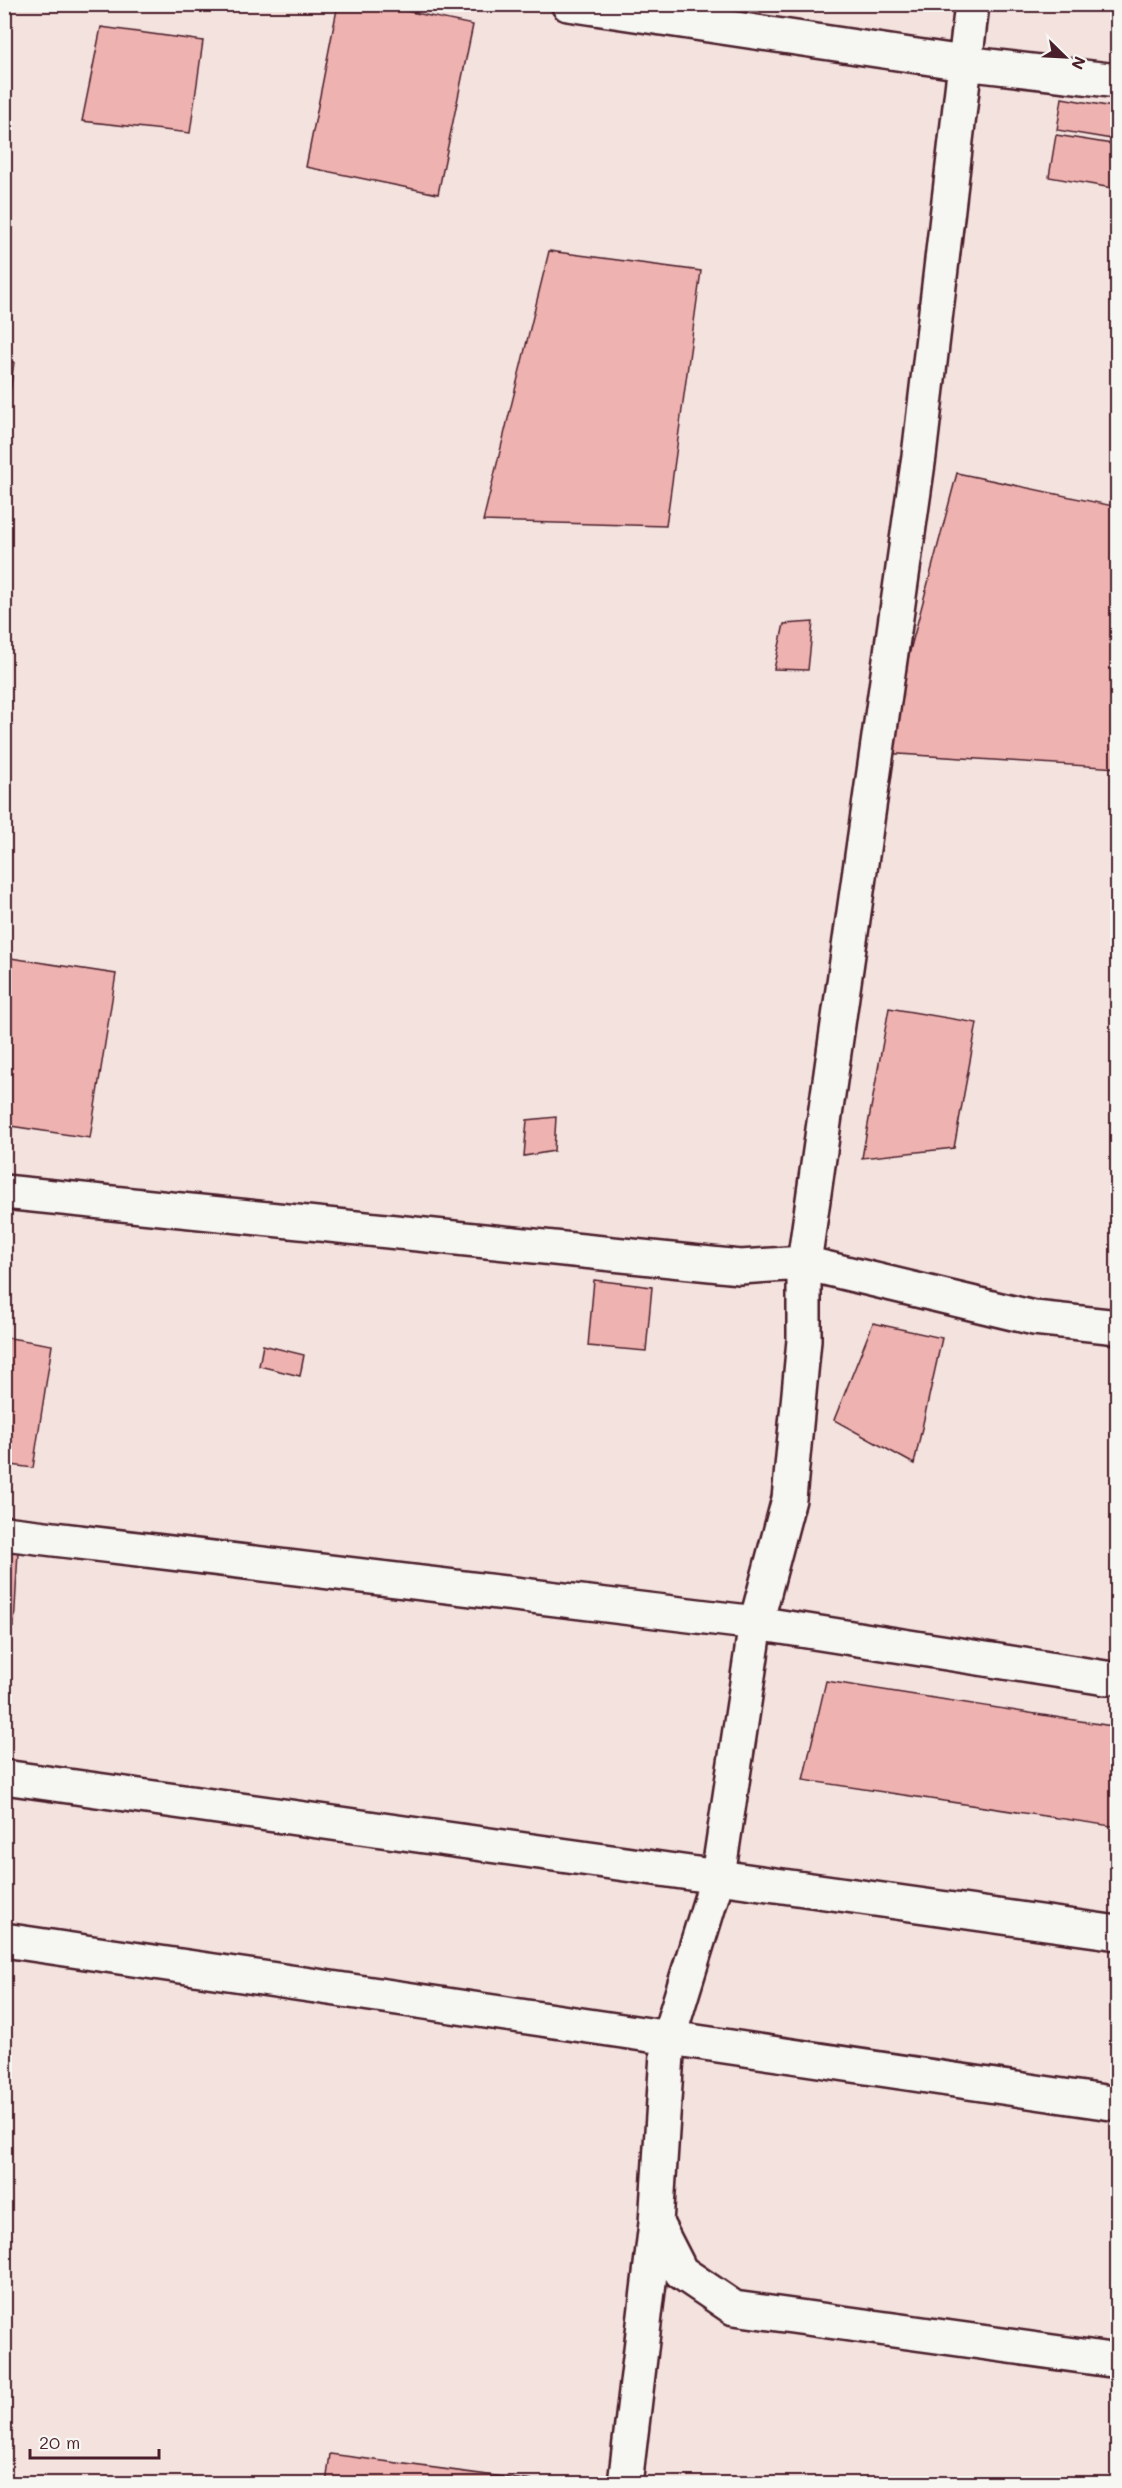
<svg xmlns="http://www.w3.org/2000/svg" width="1122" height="2488" font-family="Mali,sans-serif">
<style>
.building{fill:#eeb2b0;stroke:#4a1f2b;stroke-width:1.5}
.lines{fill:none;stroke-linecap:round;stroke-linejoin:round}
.street-casing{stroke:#4a1f2b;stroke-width:38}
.highway-casing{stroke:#4a1f2b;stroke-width:38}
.street{stroke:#f6f6f2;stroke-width:33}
.highway{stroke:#f6f6f2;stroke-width:33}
</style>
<rect width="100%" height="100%" fill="#f4e2de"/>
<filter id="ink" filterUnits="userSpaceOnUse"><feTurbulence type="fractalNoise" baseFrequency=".0167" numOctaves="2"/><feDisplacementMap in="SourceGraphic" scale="12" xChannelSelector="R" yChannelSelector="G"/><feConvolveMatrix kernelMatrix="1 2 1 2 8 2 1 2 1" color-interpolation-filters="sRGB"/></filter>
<g filter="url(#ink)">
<path class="building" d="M338,4h35l100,21 -35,169 -132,-27z
M101,27l102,14 -13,92 -108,-12z
M1062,98l56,10v32l-61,-10z
M1056,135l62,10v44l-69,-12z
M549,251l152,20 -35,255 -183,-5z
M4,361l10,1 -10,77z
M957,473l161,34v261l-235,-15z
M813,622l-5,48 -34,-1 10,-45z
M4,957l112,17 -26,164 -86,-13z
M889,1008l88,15 -23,125 -92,10z
M556,1117l-2,34 -30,5 3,-36z
M594,1280l58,7 -6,64 -58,-5z
M873,1323l69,15 -28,126 -80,-44z
M4,1337l48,8 -19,123 -29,-4z
M263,1345l41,10 -4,21 -41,-10z
M4,1548l14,3 -4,76 -10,-2z
M826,1681l292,46v100l-315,-47z
M330,2454l218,29 -222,1z"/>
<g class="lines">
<defs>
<path id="street" d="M568,4l396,59 154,18
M4,1192l736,75 64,-4 230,55 84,9
M4,1533l752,90 350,55
M656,2223l25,49 53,36 384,53
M625,2484l31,-261 12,-184 50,-163 38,-253 33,-124 15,-159v-77l115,-807 53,-452"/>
<path id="highway" d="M4,1777l1114,156
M4,1940l1114,164"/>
</defs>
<use href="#street" class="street-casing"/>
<use href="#highway" class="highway-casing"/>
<use href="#street" class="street"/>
<use href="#highway" class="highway"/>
</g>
</g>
<rect width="1122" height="2488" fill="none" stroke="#f6f6f2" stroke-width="24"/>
<rect x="12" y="12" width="1098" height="2464" fill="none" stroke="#4a1f2b" stroke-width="2" filter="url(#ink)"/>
<g transform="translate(1065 57) rotate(114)" stroke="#f6f6f2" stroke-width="4.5" paint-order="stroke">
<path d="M0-4.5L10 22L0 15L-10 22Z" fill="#4a1f2b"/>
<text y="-9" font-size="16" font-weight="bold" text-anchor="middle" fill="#4a1f2b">N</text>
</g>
<path d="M30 2449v9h129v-9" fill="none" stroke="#4a1f2b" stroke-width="3"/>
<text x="39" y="2449" font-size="18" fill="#4a1f2b" stroke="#f6f6f2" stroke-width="4.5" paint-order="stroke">20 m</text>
</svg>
